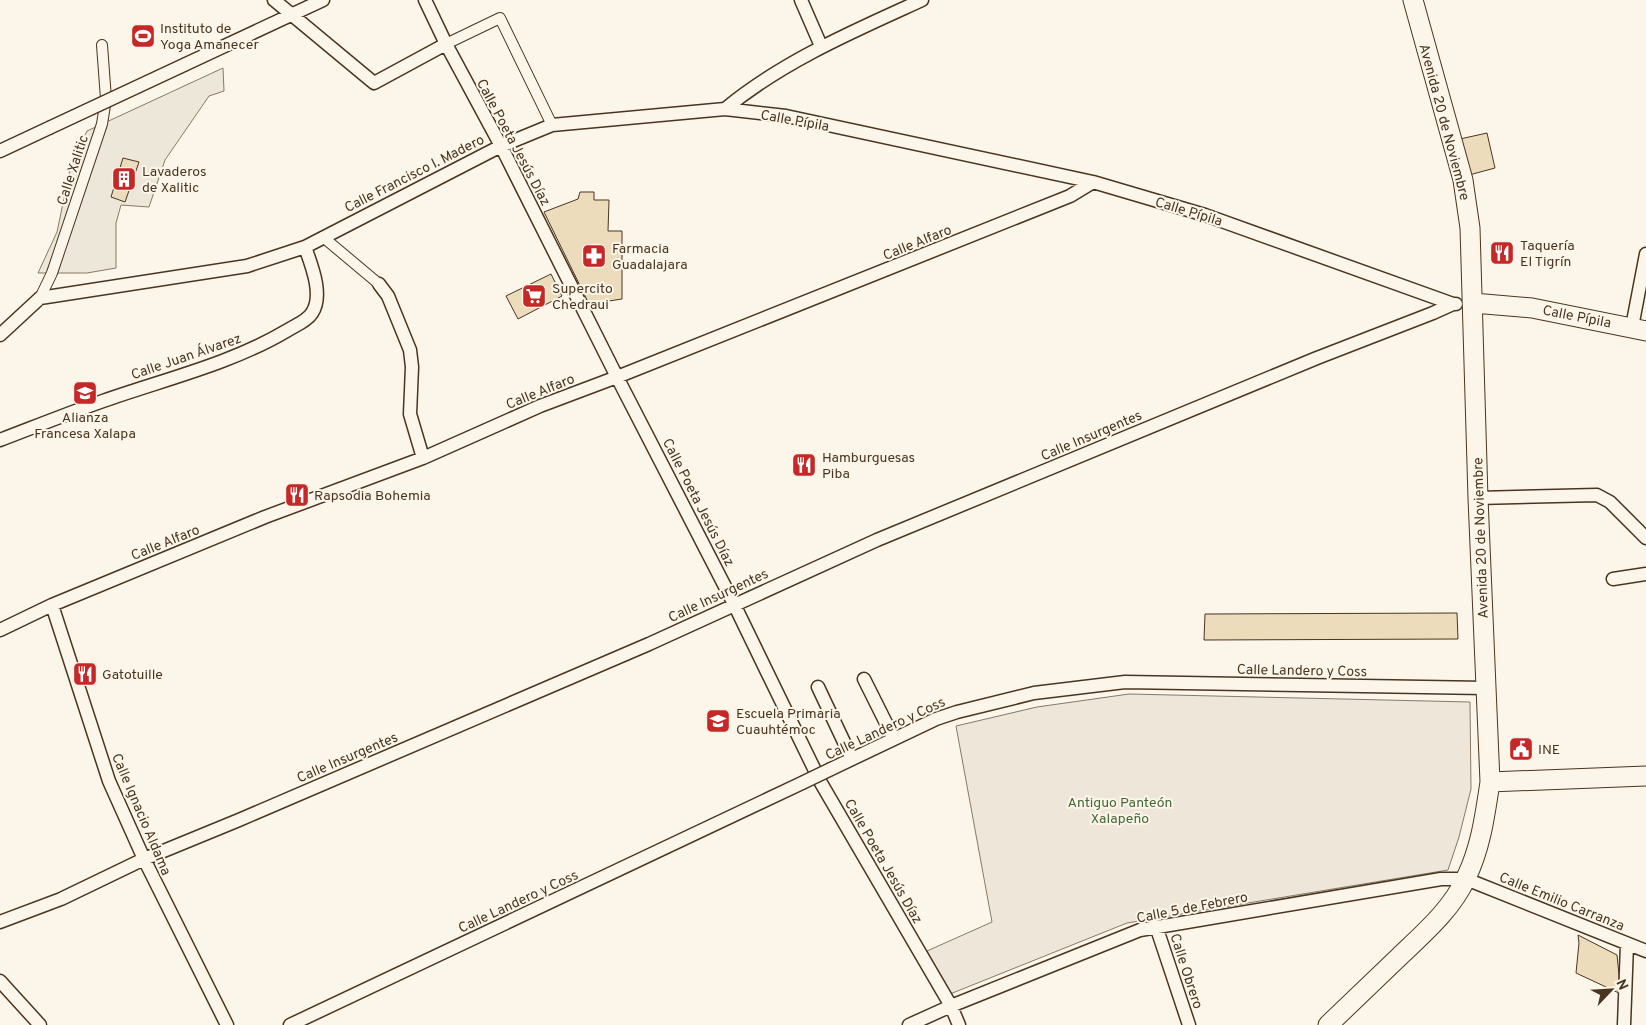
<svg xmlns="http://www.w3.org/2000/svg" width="1646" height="1025" font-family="Overpass,sans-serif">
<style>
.green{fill:#ede6d9;stroke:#887966}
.parking{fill:#ede7d9;stroke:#887966}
.building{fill:#ecdcbc;stroke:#4a3520}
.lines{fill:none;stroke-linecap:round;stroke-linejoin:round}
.pedestrian-casing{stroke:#4a3520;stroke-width:12}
.minor-casing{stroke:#4a3520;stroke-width:15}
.secondary-casing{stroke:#4a3520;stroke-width:21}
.pedestrian{stroke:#fbf6e9;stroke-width:10}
.minor{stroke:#fbf6e9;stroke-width:12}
.secondary{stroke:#fbf6e9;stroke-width:19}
.minor-bridge-casing{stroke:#4a3520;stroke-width:15;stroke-linecap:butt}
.minor-bridge{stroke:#fbf6e9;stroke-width:12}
.labels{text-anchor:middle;stroke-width:4;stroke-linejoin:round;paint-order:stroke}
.poi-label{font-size:14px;fill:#4a3520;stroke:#fbf6e9;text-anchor:start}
.street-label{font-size:14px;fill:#4a3520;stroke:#fbf6e9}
.park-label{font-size:14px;fill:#436837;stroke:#fbf6e9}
</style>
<rect width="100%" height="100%" fill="#fbf6e9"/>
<path class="green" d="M1129,694l341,8 1,87 -12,48 -11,33 -321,53 -177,71 -23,-43 65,-29 -36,-196 81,-19z"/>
<path class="parking" d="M223,68l1,23 -15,5 -44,64 -16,47 -28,-2 -5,18v45l-29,5h-49l19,-41 14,-67 16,-34z"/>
<path class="building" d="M1487,133l8,35 -26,7 -9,-36z
M123,158l16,4 -14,40 -14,-5z
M580,192h14v8h15l-1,31h14v68l-33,5 -45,-92 34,-13z
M551,274l11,22 -44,23 -12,-23z
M1457,613l1,26 -254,1 1,-26z
M1578,935l39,20 4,39 -45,-21 3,-30z"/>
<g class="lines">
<defs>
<path id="pedestrian" d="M446,44l54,-26 52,107
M323,237l56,47
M40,298l12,-25 50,-149 4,-25 -4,-54"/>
<path id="minor" d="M274,0l100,83 72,-39
M425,0l21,44 55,102 116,231 117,227 87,179 130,223 8,19
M801,0l20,46
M186,64l137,-64
M725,109c58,-48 129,-78 197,-109
M0,151l49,-23
M379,284l9,12 22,54 2,17 -2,47 13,44
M1632,327l14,-73
M0,335l40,-37 207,-32 58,-19 196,-101 51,-21 173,-16 61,7 307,66 112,33 248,89h3
M0,440c34,-13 69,-27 103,-39 62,-22 128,-37 185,-71 8,-5 19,-9 24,-17 12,-18 -1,-49 -7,-66
M1478,498l119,-3 13,7 36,36
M1613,579l33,-5
M52,605l57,176 35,78 83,166
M0,630l52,-25 213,-88 158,-59 117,-52 77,-29 453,-181 23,-14
M864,679l30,60
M818,687l34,72
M831,769l105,-50 21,-7 77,-19 91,-11 360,6
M0,922l61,-23 83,-40 95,-39 410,-176 228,-104 440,-182 116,-45 20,-9
M1156,926l33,99
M0,981l40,44
M290,1025l512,-242
M909,1025l42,-19 189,-76 301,-51h25l180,72
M1624,1025l3,-81"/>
<path id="secondary" d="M1473,303l59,5 114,23
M1490,782l156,-6
M1328,1025c24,-23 48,-46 72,-69 24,-23 52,-47 66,-78 15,-31 19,-63 24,-96l-12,-284 -8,-270 -7,-48 -50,-180"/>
</defs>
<use href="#pedestrian" class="pedestrian-casing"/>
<use href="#minor" class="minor-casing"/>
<use href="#secondary" class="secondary-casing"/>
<use href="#pedestrian" class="pedestrian"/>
<use href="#minor" class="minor"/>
<use href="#secondary" class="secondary"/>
<defs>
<path id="minor-bridge" d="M49,128l137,-64
M802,783l29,-14"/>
</defs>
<use href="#minor-bridge" class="minor-bridge-casing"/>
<use href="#minor-bridge" class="minor-bridge"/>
</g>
<defs>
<symbol id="stadium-square" viewBox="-11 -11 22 22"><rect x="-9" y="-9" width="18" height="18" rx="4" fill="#c62828" stroke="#fbf6e9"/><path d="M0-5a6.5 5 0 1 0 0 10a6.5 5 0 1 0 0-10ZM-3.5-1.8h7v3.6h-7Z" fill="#fff"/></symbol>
<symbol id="building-square" viewBox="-11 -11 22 22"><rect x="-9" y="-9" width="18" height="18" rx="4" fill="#c62828" stroke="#fbf6e9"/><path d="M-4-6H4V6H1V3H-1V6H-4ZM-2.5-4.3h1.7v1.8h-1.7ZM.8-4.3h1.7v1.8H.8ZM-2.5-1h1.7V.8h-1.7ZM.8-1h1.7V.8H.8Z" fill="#fff"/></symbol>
<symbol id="restaurant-square" viewBox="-11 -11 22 22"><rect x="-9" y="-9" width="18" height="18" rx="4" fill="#c62828" stroke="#fbf6e9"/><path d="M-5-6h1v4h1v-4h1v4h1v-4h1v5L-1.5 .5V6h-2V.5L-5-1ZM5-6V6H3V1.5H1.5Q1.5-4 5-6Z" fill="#fff"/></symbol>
<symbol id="pharmacy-square" viewBox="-11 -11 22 22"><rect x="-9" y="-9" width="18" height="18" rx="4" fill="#c62828" stroke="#fbf6e9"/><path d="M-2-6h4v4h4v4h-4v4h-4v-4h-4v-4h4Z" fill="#fff"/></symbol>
<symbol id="supermarket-square" viewBox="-11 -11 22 22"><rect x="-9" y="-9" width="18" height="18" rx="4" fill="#c62828" stroke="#fbf6e9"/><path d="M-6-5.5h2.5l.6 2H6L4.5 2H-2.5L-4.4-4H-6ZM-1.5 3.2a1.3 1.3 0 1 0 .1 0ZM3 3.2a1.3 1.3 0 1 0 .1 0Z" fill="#fff"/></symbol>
<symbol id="school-square" viewBox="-11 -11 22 22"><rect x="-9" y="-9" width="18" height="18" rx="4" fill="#c62828" stroke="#fbf6e9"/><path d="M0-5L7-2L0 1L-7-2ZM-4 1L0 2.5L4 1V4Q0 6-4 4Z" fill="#fff"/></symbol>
<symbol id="civic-square" viewBox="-11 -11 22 22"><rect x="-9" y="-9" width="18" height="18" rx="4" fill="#c62828" stroke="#fbf6e9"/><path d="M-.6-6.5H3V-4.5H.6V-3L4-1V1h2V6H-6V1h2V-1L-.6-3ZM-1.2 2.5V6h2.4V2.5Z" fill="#fff"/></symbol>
</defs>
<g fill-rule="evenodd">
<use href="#stadium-square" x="129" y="22" width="28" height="28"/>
<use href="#building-square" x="110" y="165" width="28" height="28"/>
<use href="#restaurant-square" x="1488" y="239" width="28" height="28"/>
<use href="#pharmacy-square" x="580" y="242" width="28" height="28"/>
<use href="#supermarket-square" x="520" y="282" width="28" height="28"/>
<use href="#school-square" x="71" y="379" width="28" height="28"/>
<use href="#restaurant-square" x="790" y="451" width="28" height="28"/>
<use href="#restaurant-square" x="283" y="481" width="28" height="28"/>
<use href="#restaurant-square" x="71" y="660" width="28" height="28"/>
<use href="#school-square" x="704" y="707" width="28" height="28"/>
<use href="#civic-square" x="1507" y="735" width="28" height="28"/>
</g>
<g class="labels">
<g class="poi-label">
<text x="160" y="33">Instituto de<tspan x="160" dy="16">Yoga Amanecer</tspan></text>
<text x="142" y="176">Lavaderos<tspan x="142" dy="16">de Xalitic</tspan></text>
<text x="1520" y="250">Taquería<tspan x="1520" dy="16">El Tigrín</tspan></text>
<text x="612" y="253">Farmacia<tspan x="612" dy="16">Guadalajara</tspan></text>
<text x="552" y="293">Supercito<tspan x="552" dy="16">Chedraui</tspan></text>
<text x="85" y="422" text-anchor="middle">Alianza<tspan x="85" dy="16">Francesa Xalapa</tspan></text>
<text x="822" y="462">Hamburguesas<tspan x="822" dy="16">Piba</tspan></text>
<text x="314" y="500">Rapsodia Bohemia</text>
<text x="102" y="679">Gatotuille</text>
<text x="736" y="718">Escuela Primaria<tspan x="736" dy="16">Cuauhtémoc</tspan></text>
<text x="1538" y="754">INE</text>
</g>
<g class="street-label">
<text transform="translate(795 120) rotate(10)" y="5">Calle Pípila</text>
<text transform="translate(1445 122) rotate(75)" y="5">Avenida 20 de Noviembre</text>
<text transform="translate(514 142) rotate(62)" y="5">Calle Poeta Jesús Díaz</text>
<text transform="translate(72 170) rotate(-72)" y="5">Calle Xalitic</text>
<text transform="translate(414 173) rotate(-27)" y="5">Calle Francisco I. Madero</text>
<text transform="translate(1189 211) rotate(17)" y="5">Calle Pípila</text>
<text transform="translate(917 242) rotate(-22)" y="5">Calle Alfaro</text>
<text transform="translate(1577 316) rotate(11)" y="5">Calle Pípila</text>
<text transform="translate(186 356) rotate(-19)" y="5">Calle Juan Álvarez</text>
<text transform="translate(540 391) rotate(-22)" y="5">Calle Alfaro</text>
<text transform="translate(1091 435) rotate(-23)" y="5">Calle Insurgentes</text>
<text transform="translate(699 502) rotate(63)" y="5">Calle Poeta Jesús Díaz</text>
<text transform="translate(1480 538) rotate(-92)" y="5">Avenida 20 de Noviembre</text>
<text transform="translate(165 542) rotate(-22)" y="5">Calle Alfaro</text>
<text transform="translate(718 595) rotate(-25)" y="5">Calle Insurgentes</text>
<text transform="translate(1302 670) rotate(1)" y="5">Calle Landero y Coss</text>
<text transform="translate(885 728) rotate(-25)" y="5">Calle Landero y Coss</text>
<text transform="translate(347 757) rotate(-23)" y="5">Calle Insurgentes</text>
<text transform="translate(142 814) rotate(67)" y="5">Calle Ignacio Aldama</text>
<text transform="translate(884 861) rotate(60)" y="5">Calle Poeta Jesús Díaz</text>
<text transform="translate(518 901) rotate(-25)" y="5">Calle Landero y Coss</text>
<text transform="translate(1562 901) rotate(22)" y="5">Calle Emilio Carranza</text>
<text transform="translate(1192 907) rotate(-11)" y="5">Calle 5 de Febrero</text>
<text transform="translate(1187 971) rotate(72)" y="5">Calle Obrero</text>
</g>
<g class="park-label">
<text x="1120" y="807">Antiguo Panteón<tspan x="1120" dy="16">Xalapeño</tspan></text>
</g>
</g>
<g transform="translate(1611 990) rotate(65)" stroke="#fbf6e9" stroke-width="4" paint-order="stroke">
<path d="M0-4L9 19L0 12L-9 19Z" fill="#4a3520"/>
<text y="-8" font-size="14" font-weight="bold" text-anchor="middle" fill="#4a3520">N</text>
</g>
</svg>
